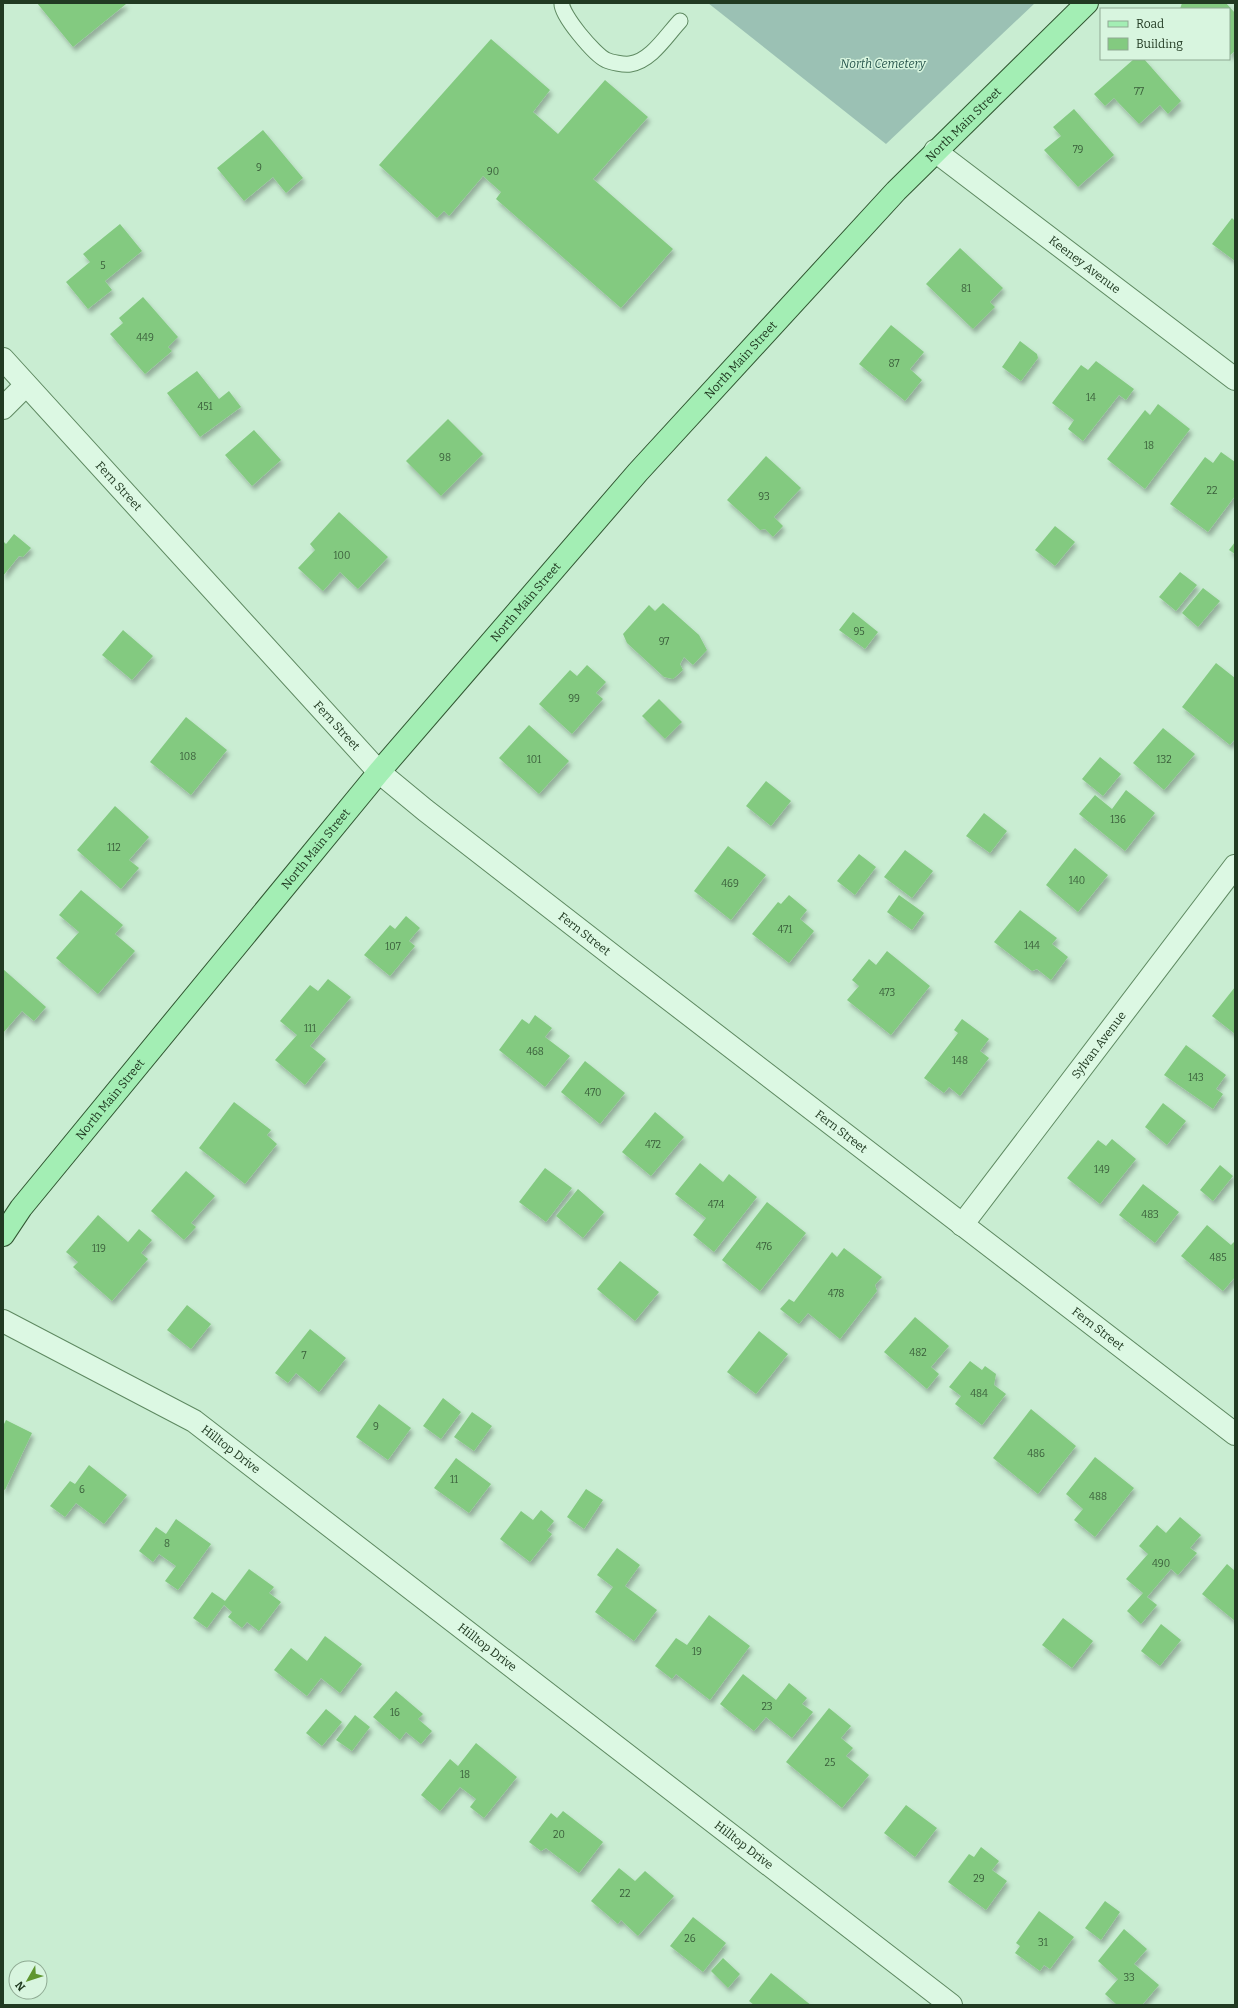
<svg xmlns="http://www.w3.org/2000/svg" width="1238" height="2008" font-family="Bitter,serif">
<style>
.cemetery{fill:#9bc1b4}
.building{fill:#83ca80;filter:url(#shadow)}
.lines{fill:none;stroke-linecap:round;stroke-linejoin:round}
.service-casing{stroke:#5e8961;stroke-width:17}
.minor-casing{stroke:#5e8961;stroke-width:24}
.tertiary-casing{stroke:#5e8961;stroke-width:24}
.primary-casing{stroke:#315732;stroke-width:24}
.service{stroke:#dcf8e3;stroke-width:15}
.minor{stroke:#dcf8e3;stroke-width:22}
.tertiary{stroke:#dcf8e3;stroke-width:22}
.primary{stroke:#a3eeb4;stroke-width:22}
.labels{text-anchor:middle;stroke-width:3;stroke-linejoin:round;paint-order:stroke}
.number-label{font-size:10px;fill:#3a5e3a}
.park-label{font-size:12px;font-style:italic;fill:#28564d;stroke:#d8f5df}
.street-label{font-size:12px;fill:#213a22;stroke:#d8f5df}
</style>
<defs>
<filter id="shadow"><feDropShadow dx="2.5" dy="4.5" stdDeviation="2" flood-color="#0004"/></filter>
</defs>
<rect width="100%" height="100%" fill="#c9edd2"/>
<path class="cemetery" d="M708,3h327l-149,141z"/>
<path class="building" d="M37,3h88l1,1 -53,43z
M1182,3h44l9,10v38l-6,5v-47h-49z
M491,39l59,51 -17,22 25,22 47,-54 43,37 -55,62 80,70 -52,59 -125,-109 5,-7 -18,-16 -34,40 -5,-5 -7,7 -58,-53z
M1134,59h10l37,42 -13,13 -8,-9 -21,19 -25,-26 -9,8 -11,-12z
M1074,109l40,46 -36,32 -34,-37 17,-14 -8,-9z
M263,130l40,48 -17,15 -13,-16 -29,24 -27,-33z
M1232,218l3,3v40l-23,-17z
M120,224l22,27 -37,30 7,9 -24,19 -22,-27 24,-20 -7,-8z
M960,248l43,40 -13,14 5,5 -22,22 -47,-45z
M143,297l35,40 -10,10 4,4 -27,23 -35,-40 13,-11 -4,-5z
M891,325l33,27 -14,17 12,11 -17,21 -46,-37z
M1020,341l17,13 1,4 -17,23 -19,-14z
M1096,361l38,28 -8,11 -7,-5 -36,46 -15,-12 6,-9 -22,-17 29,-38 7,5z
M197,371l22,28 10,-8 12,16 -41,30 -33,-44z
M1158,404l32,25 -45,60 -38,-30 38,-49 5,5z
M448,419l35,35 -42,42 -35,-35z
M254,430l27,30 -29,26 -27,-31z
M1221,452l14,10v34l-27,36 -38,-28 35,-47 8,6z
M766,456l35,32 -27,29 9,9 -10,11 -8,-8 -5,1 -33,-30z
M339,512l49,45 -30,32 -18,-17 -17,19 -25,-23 17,-18 -5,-6z
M1055,526l20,16 -20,24 -20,-16z
M14,534l17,14 -8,9 -4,-1 -16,20v-35l3,3z
M1235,542v12l-6,-4z
M1180,572l17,13 -21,26 -17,-14z
M1203,588l17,13 -22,26 -16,-14z
M663,603l36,32 8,15 -14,15 -9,-8 -4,7 3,6 -10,9 -9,-2 -37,-34 -4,-9 26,-29 6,6z
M853,612l25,20 -13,17 -26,-19z
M123,630l30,26 -21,24 -30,-25z
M1216,663l19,15v61l-5,6 -48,-38z
M587,665l19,17 -10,11 7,6 -31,35 -33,-30 31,-34 7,6z
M659,699l23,23 -17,17 -23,-23z
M186,717l41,33 -36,45 -41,-33z
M529,725l40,36 -30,33 -40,-36z
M1163,728l32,26 -31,36 -31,-27z
M1100,757l21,17 -18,22 -21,-17z
M766,781l25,20 -20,25 -25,-20z
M1126,790l29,23 -30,38 -46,-37 16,-19 17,14z
M115,806l34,31 -20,23 10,8 -18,21 -44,-39z
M984,813l23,18 -17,22 -24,-17z
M728,846l38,29 -35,45 -37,-29z
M1075,848l33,27 -30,37 -32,-27z
M905,850l28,21 -21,27 -28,-21z
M859,854l17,13 -21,28 -18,-14z
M81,890l42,35 -8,9 20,17 -37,43 -42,-36 23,-26 -20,-17z
M789,895l18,15 -7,9 14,12 -25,32 -37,-29 26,-32 3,2z
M899,895l25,18 -12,17 -25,-18z
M1020,910l37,28 -5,6 16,13 -17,23 -14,-11 -5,2 -38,-29z
M406,916l14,12 -11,13 6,5 -25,30 -26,-21 26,-30 5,4z
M887,951l43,35 -39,49 -44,-35 12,-14 -7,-6 17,-21 7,6z
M3,969l43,38 -12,14 -12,-10 -19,22z
M328,979l23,18 -41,49 16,13 -21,26 -30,-25 22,-25 -17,-14 30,-36 8,6z
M1235,987v47l-23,-18z
M535,1015l17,13 -7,9 25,19 -25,31 -46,-37 23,-31 7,5z
M962,1019l27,20 -9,12 9,7 -29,38 -11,-9 -5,6 -20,-15 34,-45 -4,-3z
M1186,1045l40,30 -10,14 7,5 -10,15 -49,-34z
M585,1061l40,32 -25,31 -39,-32z
M234,1102l37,28 -4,5 10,9 -32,40 -46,-36z
M1163,1103l23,18 -19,24 -22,-18z
M655,1112l29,25 -33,39 -29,-24z
M1112,1139l24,20 -36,45 -33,-26 31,-38 8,6z
M700,1163l23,19 6,-8 28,23 -43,55 -21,-17 13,-17 -31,-24z
M1220,1165l13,11 -20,25 -13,-11z
M545,1168l27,20 -26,34 -27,-20z
M186,1171l29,25 -24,27 5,4 -12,13 -33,-29z
M1143,1184l36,28 -24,31 -36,-28z
M578,1189l26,23 -21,26 -27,-22z
M767,1202l39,31 -46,58 -38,-31z
M98,1215l30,27 11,-13 13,11 -11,13 7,6 -36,42 -39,-34 5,-5 -12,-10z
M1207,1225l24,20 4,-4v36l-12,14 -42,-35z
M844,1248l38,29 -7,8 2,6 -37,48 -32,-26 -9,11 -19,-15 9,-10 5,3 38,-50 5,5z
M620,1261l39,31 -24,29 -38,-32z
M187,1305l24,19 -20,25 -24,-19z
M915,1317l34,29 -18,21 8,7 -12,15 -43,-37z
M310,1329l36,29 -27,34 -23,-19 -8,10 -13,-10z
M759,1331l29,23 -32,40 -29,-22z
M970,1361l12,9 3,-4 11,8 -2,11 12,9 -24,31 -27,-21 6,-8 -12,-9z
M443,1398l18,14 -20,27 -18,-13z
M379,1404l32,24 -23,32 -32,-23z
M1031,1409l45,37 -38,48 -45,-36z
M472,1412l20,14 -18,25 -20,-14z
M6,1420l26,13 -27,57 -2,-1v-63z
M1095,1457l39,31 -39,49 -21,-17 9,-11 -17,-15z
M456,1458l35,26 -22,29 -35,-25z
M89,1465l38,30 -23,29 -28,-21 -11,14 -15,-11 20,-25 5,3z
M586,1489l17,11 -19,29 -17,-12z
M541,1510l13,11 -7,9 5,4 -22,28 -30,-23 21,-28 12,9z
M1180,1517l21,18 -11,13 7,5 -19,22 -7,-6 -24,28 10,8 -16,19 -14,-13 16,-18 -17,-14 22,-25 -9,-8 18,-21 9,8z
M176,1519l35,25 -33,46 -13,-9 11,-15 -17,-12 -6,8 -14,-11 17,-24 10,7z
M617,1548l23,17 -15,21 32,24 -23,31 -39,-29 18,-25 -16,-12z
M1227,1564l8,7v50l-33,-27z
M249,1569l25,18 -5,6 12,9 -22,29 -12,-9 -5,6 -14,-11 4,-5 -8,-7 -17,23 -14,-10 19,-26 13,9z
M709,1615l41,31 -40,54 -34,-26 -4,5 -17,-13 21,-28 11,7z
M1063,1618l30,23 -21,27 -30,-23z
M1161,1624l20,16 -21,26 -19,-15z
M325,1636l37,28 -22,29 -19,-15 -14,18 -33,-26 17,-22 16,13z
M743,1674l33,26 13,-17 18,15 -5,6 11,8 -21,26 -26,-21 -12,14 -34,-27z
M396,1691l27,23 -5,5 14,12 -11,13 -15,-12 -6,8 -27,-23z
M829,1708l22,18 -10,12 12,10 -7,8 23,19 -27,33 -56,-46z
M326,1709l16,13 -20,24 -16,-13z
M355,1715l15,12 -18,24 -16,-11z
M476,1743l41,34 -33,41 -14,-11 6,-8 -16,-12 -20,24 -19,-16 29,-36 8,7z
M906,1805l31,23 -22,29 -31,-24z
M563,1811l40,31 -24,31 -33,-25 -5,3 -12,-9 22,-29 6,5z
M981,1847l18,14 -7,9 15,11 -21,29 -38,-28 21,-28 5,3z
M619,1868l16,13 10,-10 29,25 -36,40 -17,-16 -3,4 -27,-23z
M1105,1901l15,11 -19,28 -16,-12z
M1039,1911l35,26 -24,32 -6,-4 -4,6 -25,-18 5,-7 -4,-3z
M693,1917l33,26 -23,29 -33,-26z
M1124,1929l23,20 -13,15 25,21 -17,20h-25l-12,-11 13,-15 -20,-18z
M723,1958l17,16 -12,14 -17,-17z
M771,1973l36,29 4,3h-57l-5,-4z"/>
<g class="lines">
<defs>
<path id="service" d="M562,3c-2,11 33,52 44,57 4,2 18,5 24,4 21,-3 36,-28 50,-43"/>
<g id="minor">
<path id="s1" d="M935,151l300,228"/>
<path d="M3,408l23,-23"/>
<path id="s2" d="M962,1225l273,-359"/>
<path id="s3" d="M3,1321l191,100 757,584"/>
</g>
<g id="tertiary">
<path id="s4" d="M3,359l376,413 46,38 201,156 609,468"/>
</g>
<g id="primary">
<path id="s5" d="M3,1235l18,-27 358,-436 259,-300 258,-281 191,-188"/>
</g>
</defs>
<use href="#service" class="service-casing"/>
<use href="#minor" class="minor-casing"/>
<use href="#tertiary" class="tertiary-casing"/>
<use href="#primary" class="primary-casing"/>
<use href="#service" class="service"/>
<use href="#minor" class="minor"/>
<use href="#tertiary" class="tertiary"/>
<use href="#primary" class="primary"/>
</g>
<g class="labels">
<g class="number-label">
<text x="1139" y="95">77</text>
<text x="1078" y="153">79</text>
<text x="259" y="171">9</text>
<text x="493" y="175">90</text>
<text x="103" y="269">5</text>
<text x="966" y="292">81</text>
<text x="145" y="341">449</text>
<text x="894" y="367">87</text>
<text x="1091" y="401">14</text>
<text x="205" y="410">451</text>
<text x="1149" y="449">18</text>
<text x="445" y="461">98</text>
<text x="1212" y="494">22</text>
<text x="764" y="500">93</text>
<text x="342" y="559">100</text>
<text x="859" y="635">95</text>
<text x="664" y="645">97</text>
<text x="574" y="702">99</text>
<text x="188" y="760">108</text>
<text x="534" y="763">101</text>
<text x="1164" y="763">132</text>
<text x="1118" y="823">136</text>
<text x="114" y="851">112</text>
<text x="1077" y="884">140</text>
<text x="730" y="887">469</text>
<text x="785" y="933">471</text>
<text x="1032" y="949">144</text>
<text x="393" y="950">107</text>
<text x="887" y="996">473</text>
<text x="310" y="1032">111</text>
<text x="535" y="1055">468</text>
<text x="960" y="1064">148</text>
<text x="1196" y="1081">143</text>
<text x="593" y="1096">470</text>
<text x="653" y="1148">472</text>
<text x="1102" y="1173">149</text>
<text x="716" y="1208">474</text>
<text x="1150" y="1218">483</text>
<text x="764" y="1250">476</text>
<text x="99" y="1252">119</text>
<text x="1218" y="1261">485</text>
<text x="836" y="1297">478</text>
<text x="918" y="1356">482</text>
<text x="304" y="1359">7</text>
<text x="979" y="1397">484</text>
<text x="376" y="1430">9</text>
<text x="1036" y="1457">486</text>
<text x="454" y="1483">11</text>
<text x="82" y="1493">6</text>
<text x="1098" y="1500">488</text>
<text x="167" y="1547">8</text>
<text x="1161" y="1567">490</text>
<text x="697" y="1655">19</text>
<text x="767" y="1710">23</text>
<text x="395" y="1716">16</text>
<text x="830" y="1766">25</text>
<text x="465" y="1778">18</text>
<text x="559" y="1838">20</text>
<text x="979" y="1882">29</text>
<text x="625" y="1897">22</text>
<text x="690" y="1942">26</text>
<text x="1043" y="1946">31</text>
<text x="1129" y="1981">33</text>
</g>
<g class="park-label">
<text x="883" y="68">North Cemetery</text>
</g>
<g class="street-label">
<text dy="4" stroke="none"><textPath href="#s5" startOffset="1469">North Main Street</textPath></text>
<text dy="4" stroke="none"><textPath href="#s1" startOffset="188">Keeney Avenue</textPath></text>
<text dy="4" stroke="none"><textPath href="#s5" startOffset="1145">North Main Street</textPath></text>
<text dy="4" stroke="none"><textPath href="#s4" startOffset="172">Fern Street</textPath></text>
<text dy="4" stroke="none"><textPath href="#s5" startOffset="821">North Main Street</textPath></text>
<text dy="4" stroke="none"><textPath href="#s4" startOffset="496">Fern Street</textPath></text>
<text dy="4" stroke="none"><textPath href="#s5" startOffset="497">North Main Street</textPath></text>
<text dy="4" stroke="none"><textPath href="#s4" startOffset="820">Fern Street</textPath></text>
<text dy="4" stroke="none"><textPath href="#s2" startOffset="226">Sylvan Avenue</textPath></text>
<text dy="4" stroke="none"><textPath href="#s5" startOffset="173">North Main Street</textPath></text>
<text dy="4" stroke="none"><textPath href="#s4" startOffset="1144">Fern Street</textPath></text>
<text dy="4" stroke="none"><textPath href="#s4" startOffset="1468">Fern Street</textPath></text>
<text dy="4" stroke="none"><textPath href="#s3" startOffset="262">Hilltop Drive</textPath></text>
<text dy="4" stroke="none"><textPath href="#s3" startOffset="586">Hilltop Drive</textPath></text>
<text dy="4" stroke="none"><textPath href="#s3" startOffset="910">Hilltop Drive</textPath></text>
</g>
</g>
<rect width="1238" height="2008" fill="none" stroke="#213a22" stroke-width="8"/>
<rect x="1100" y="8" width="130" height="52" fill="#d8f5df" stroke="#8faa93"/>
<rect x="1108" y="21" width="20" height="6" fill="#a3eeb4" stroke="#8faa93"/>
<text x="1136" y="28" font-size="12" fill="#213a22">Road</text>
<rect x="1108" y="38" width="20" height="12" fill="#83ca80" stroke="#8faa93"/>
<text x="1136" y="48" font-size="12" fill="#213a22">Building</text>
<g transform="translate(28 1980) rotate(231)"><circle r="19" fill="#d8f5df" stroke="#8faa93"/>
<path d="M0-3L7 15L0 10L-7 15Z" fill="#5f962f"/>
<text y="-6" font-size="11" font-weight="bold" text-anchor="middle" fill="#213a22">N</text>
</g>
</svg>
